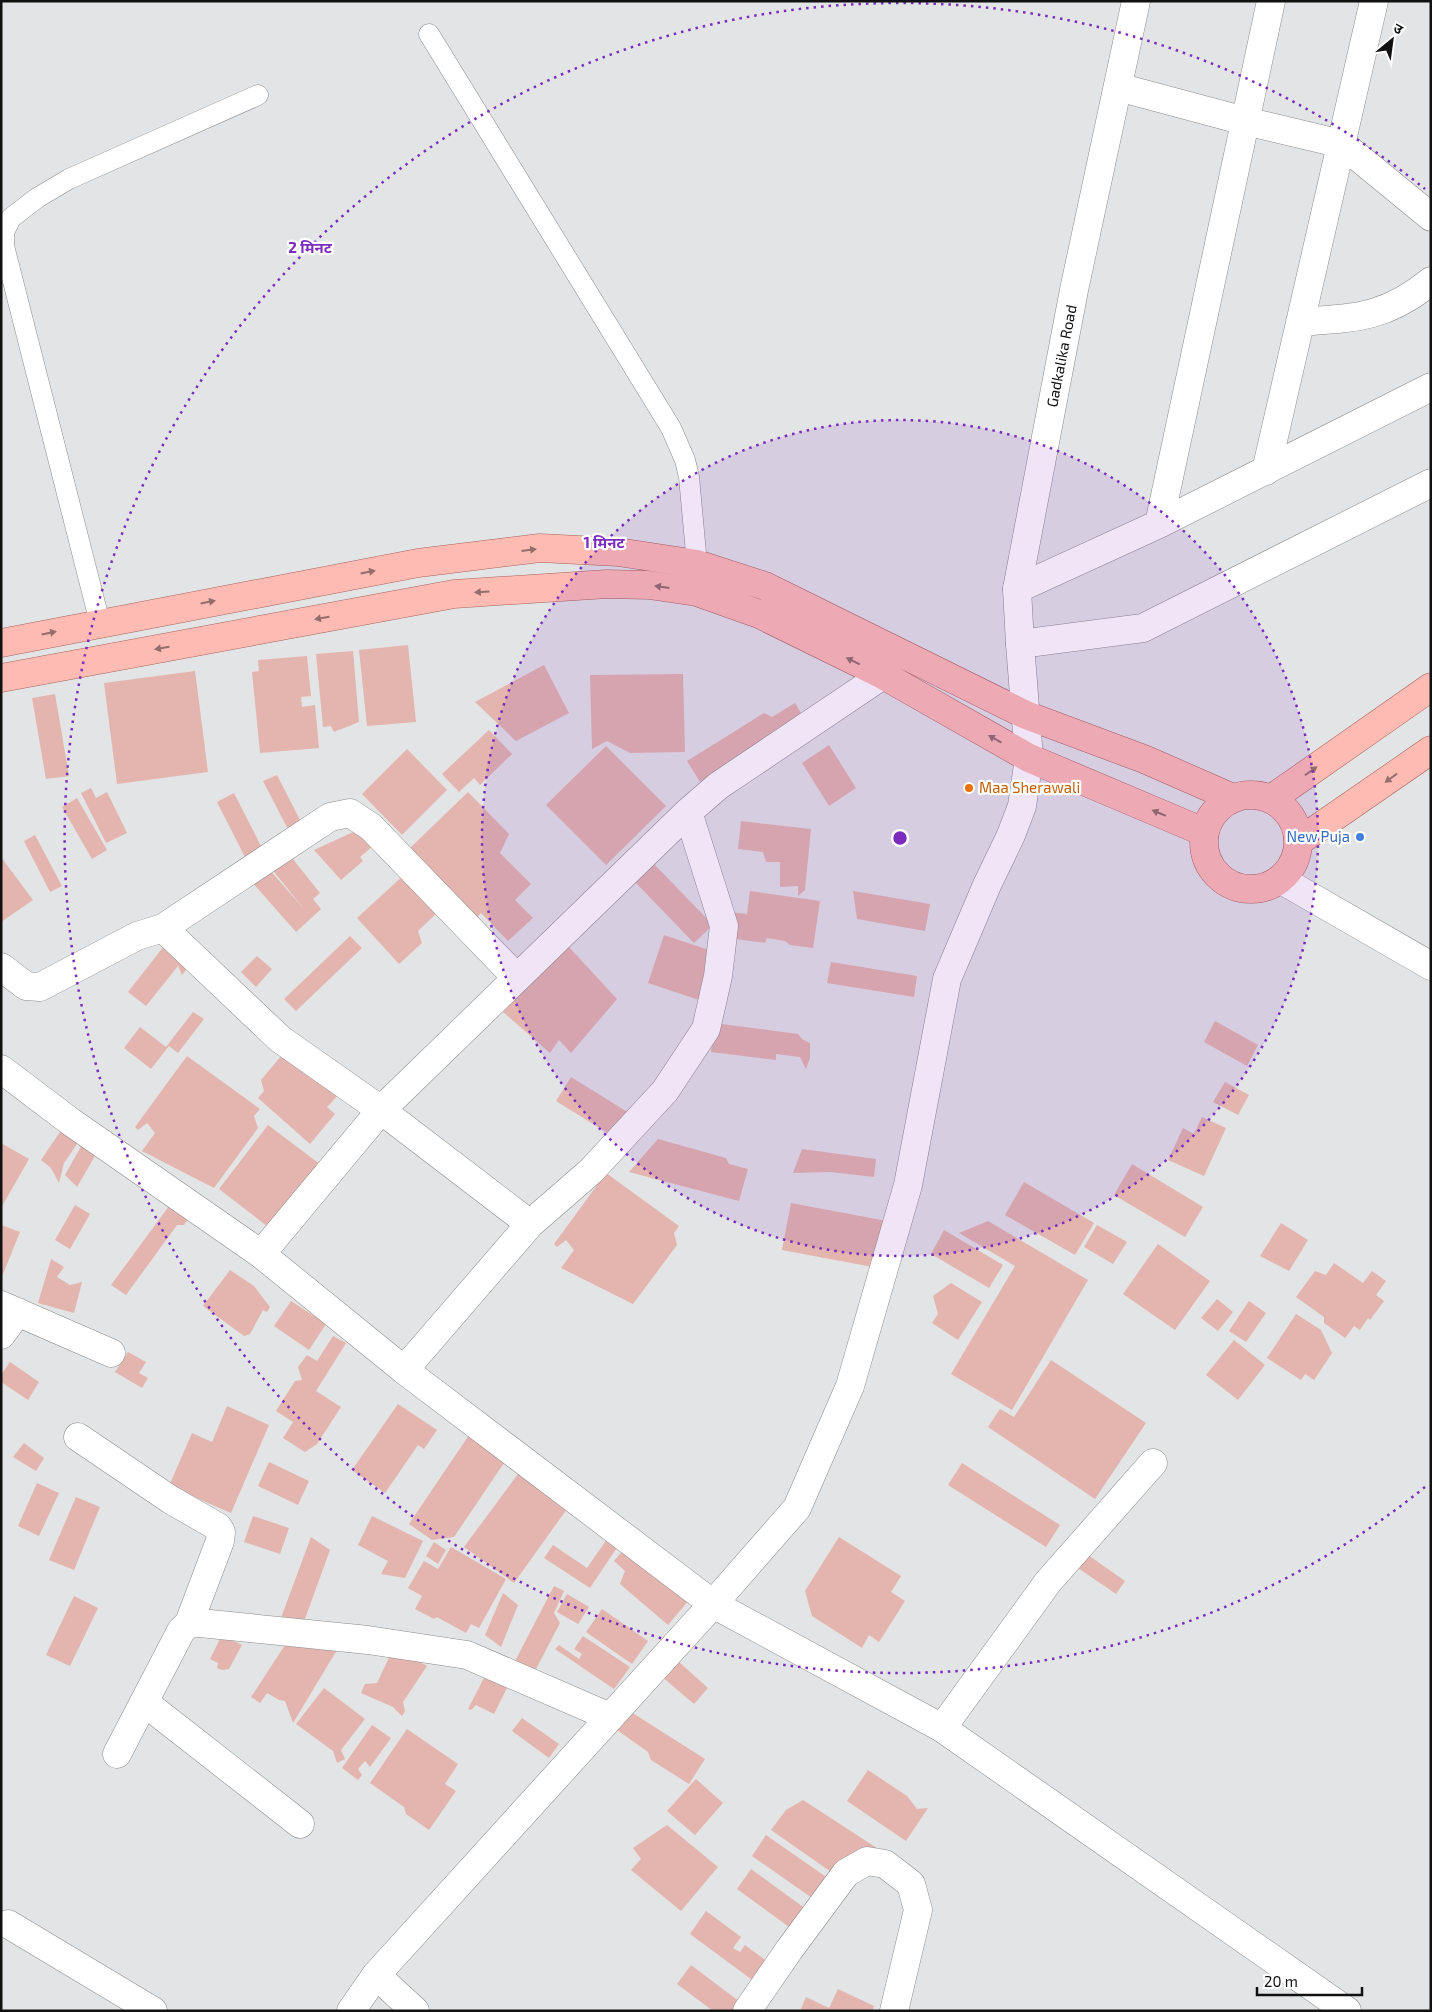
<svg xmlns="http://www.w3.org/2000/svg" width="1432" height="2012" font-family="'Exo 2','Noto Sans Devanagari',sans-serif">
<style>
.building{fill:#e3b5ae}
.lines{fill:none;stroke-linecap:round;stroke-linejoin:round}
.service-casing{stroke:#8b8b8c;stroke-width:21}
.minor-casing{stroke:#8b8b8c;stroke-width:29}
.tertiary-casing{stroke:#8b8b8c;stroke-width:29}
.primary-casing{stroke:#a96259;stroke-width:29}
.service{stroke:#fff;stroke-width:20}
.minor{stroke:#fff;stroke-width:28}
.tertiary{stroke:#fff;stroke-width:28}
.primary{stroke:#fdbbb3;stroke-width:28}
.oneway{fill:#936e6a}
.ring{fill:none;stroke:#7b2cbf;stroke-width:2.5;stroke-dasharray:2.5 5}
.food-dot{fill:#e8710a;stroke:#fff;stroke-width:2}
.shop-dot{fill:#3f7fe0;stroke:#fff;stroke-width:2}
.labels{text-anchor:middle;stroke-width:4.5;stroke-linejoin:round;paint-order:stroke}
.street-label{font-size:15px;fill:#111;stroke:#fff}
.food-label{font-size:15px;fill:#c56008;stroke:#fff;text-anchor:start}
.shop-label{font-size:15px;fill:#366cbe;stroke:#fff;text-anchor:end}
.centre{fill:#7b2cbf;stroke:#fff;stroke-width:2.5}
.ring-label{font-size:15px;text-anchor:middle;font-weight:bold;fill:#7b2cbf;stroke:#fff;stroke-width:4.5;stroke-linejoin:round;paint-order:stroke}
</style>
<rect width="100%" height="100%" fill="#e3e4e5"/>
<path class="building" d="M408,645l8,77 -49,4 -8,-76z
M353,651l6,71 -25,10 -3,-6 -8,1 -7,-73z
M307,656l4,40 -10,1 1,10 13,-2 4,43 -59,5 -8,-81 7,-1 -1,-11z
M544,665l25,48 -53,28 -41,-39z
M195,671l13,101 -91,12 -13,-101z
M683,674l2,78 -55,1 -23,-12 -15,8 -2,-74z
M55,694l14,82 -23,3 -14,-81z
M795,703l9,15 -104,64 -13,-21 77,-48 8,4z
M489,730l23,24 -32,31 -6,-7 -15,14 -17,-18z
M829,745l27,43 -27,18 -27,-43z
M606,746l60,60 -60,59 -60,-60z
M407,749l40,41 -45,45 -40,-41z
M277,775l26,51 -11,11 -29,-56z
M91,788l5,10 11,-6 20,41 -21,10 -25,-50z
M468,792l41,42 -9,19 31,31 -16,16 18,18 -25,23 -27,-28 -6,6 -67,-69z
M234,793l30,59 -17,9 -30,-59z
M77,798l30,52 -15,9 -30,-52z
M741,821l70,8 -6,61 -7,6v-10l-18,1v-25h-14l-3,-10 -25,-3z
M360,829l14,16 -14,12 3,4 -22,19 -27,-30z
M35,835l27,51 -12,6 -26,-51z
M288,853l32,40 -7,6 8,10 -25,23 -45,-51 16,-14 38,43 -35,-43z
M1,857l32,43 -32,22z
M654,864l59,61 -19,18 -59,-61z
M406,873l34,37 -22,21 4,12 -23,21 -42,-46z
M750,891l70,10 -7,47 -23,-3 -5,-4 -18,-3 -2,5 -37,-5 3,-26 16,2z
M853,891l77,13 -5,27 -68,-12z
M664,935l51,17 -16,48 -51,-17z
M350,936l12,12 -66,63 -12,-12z
M168,941l25,20 -11,14 -4,-9 -32,40 -18,-14z
M568,946l49,53 -46,54 -12,-13 -9,13 -47,-41z
M257,956l15,13 -16,18 -15,-15z
M831,962l86,14 -3,21 -87,-14z
M193,1012l11,7 -26,34 -9,-7 -18,23 -27,-21 16,-21 26,20z
M1215,1021l43,24 -11,21 -43,-24z
M714,1023l84,11 4,5 8,4v15l-4,11 -6,-12 -24,-3v6l-65,-8z
M287,1049l52,45 -12,13 8,7 -25,30 -52,-46 6,-7 -3,-11z
M187,1056l73,53 -6,7 4,12 -44,60 -72,-37 13,-18 -8,-10 -9,7 -3,-3z
M571,1077l58,36 -15,24 -58,-36z
M1225,1082l24,13 -11,20 -25,-13z
M1202,1117l24,11 -22,48 -36,-16 15,-32 11,6z
M268,1125l53,40 -49,65 -53,-41z
M62,1129l17,12 -15,22 -5,20 -8,-15 -10,-8z
M658,1139l68,19 3,6 19,5 -9,32 -110,-29z
M84,1141l15,8 -22,38 -12,-12z
M1,1143l28,16 -28,49z
M802,1149l74,10 -2,18 -44,-5 -37,1z
M1132,1164l71,43 -18,30 -71,-42z
M606,1173l73,53 -5,7 3,12 -44,59 -72,-36 13,-18 -8,-10 -9,7 -3,-3z
M1024,1182l70,41 -19,32 -70,-40z
M172,1202l19,13 -7,10h-7l-51,70 -15,-10z
M791,1203l96,18 -9,47 -96,-18z
M75,1205l15,9 -20,35 -15,-9z
M988,1221l100,59 -76,130 -61,-36 64,-108 -56,-33z
M1281,1223l27,17 -19,31 -29,-15z
M1,1225l19,7 -19,47z
M1097,1225l30,17 -14,22 -29,-17z
M944,1230l59,35 -14,23 -58,-34z
M1158,1244l52,37 -35,49 -52,-36z
M51,1259l13,8 -7,10 13,8 12,-3 -8,31 -36,-10z
M1334,1263l29,20 9,-12 14,10 -10,14 8,6 -14,19 -2,-2 -8,12 -6,-4 -9,12 -21,-15v-6l-28,-20 19,-26 11,4z
M230,1270l24,16 16,21 -3,5 -4,-2 -13,24 -6,2 -41,-30z
M951,1283l31,19 -24,38 -26,-17 6,-9 -5,-18z
M1217,1299l16,13 -15,19 -17,-13z
M291,1301l35,23 -17,26 -35,-24z
M1249,1301l17,12 -20,29 -17,-11z
M1296,1314l25,16 11,23 -18,27 -9,-6 -4,6 -34,-22z
M333,1336l13,7 -30,48 25,16 -24,37 -12,8 -22,-14 10,-16 -17,-11 19,-30 7,-1 -4,-13 9,-12 10,6z
M1234,1340l31,25 -27,35 -32,-25z
M128,1352l18,10 -7,11 9,5 -6,10 -27,-16z
M1051,1360l95,63 -51,76 -107,-72 12,-18 14,8z
M10,1362l29,20 -11,18 -27,-18v-7z
M398,1404l39,26 -13,19 -6,-4 -33,48 -33,-23z
M227,1406l42,19 -38,88 -62,-27 23,-53 20,9z
M469,1435l37,25 -52,77 -22,3 -23,-16z
M24,1443l20,15 -8,13 -23,-14z
M269,1462l40,19 -11,24 -40,-19z
M962,1463l98,62 -14,22 -98,-62z
M518,1474l49,35 -53,74 -50,-36z
M37,1483l22,10 -20,43 -21,-10z
M76,1497l24,10 -26,63 -25,-10z
M253,1516l36,12 -9,26 -36,-12z
M372,1516l51,25 -18,37 -24,-4 7,-13 -30,-16z
M311,1537l19,13 -28,77 -24,-1z
M839,1537l62,39 -10,16 14,9 -26,41 -10,-7 -7,13 -50,-32 -7,-25z
M607,1539l11,7 -28,42 -46,-30 9,-13 34,23z
M434,1542l12,8 -8,14 -12,-8z
M451,1547l55,32 -27,49 -8,-4 -5,9 -29,-16 -3,2 -19,-10 7,-13 -14,-8 16,-27 14,8z
M626,1547l63,53 -21,25 -48,-41 5,-13 -11,-10z
M1088,1555l37,26 -9,13 -38,-26z
M554,1586l10,5 -10,22 6,10 -26,50 -20,-10z
M503,1593l15,12 -17,42 -16,-12z
M567,1594l22,13 -11,17 -21,-12z
M74,1596l24,12 -28,58 -24,-11z
M602,1609l46,32 -16,23 -46,-32z
M222,1635l20,10 -13,24 -7,1 -5,-2 1,-5 -8,-4z
M291,1636l46,14 -44,73 -8,-22 -6,-1 -12,-7 -7,10 -9,-6z
M583,1636l47,31 -16,22 -59,-40 4,-4 20,14 3,-5 -8,-5z
M394,1647l33,19 -24,36 2,9 -3,5 -9,-9 -32,-14 4,-9 12,-1z
M679,1662l29,26 -14,16 -33,-28 9,-4z
M489,1668l22,12 -17,34 -18,-9 -5,5 -3,-1z
M324,1688l41,31 -24,31 4,9 -8,4 -4,-12 -37,-27z
M631,1712l74,47 -16,25 -38,-24 -3,-8 -38,-27 8,-10 4,11z
M522,1718l37,26 -10,14 -37,-27z
M372,1725l19,13 -21,29 -5,-6 -7,8 4,6 -4,5 -16,-12z
M407,1729l51,35 -13,20 11,7 -27,39 -23,-16 -2,-7 -34,-24z
M868,1770l39,26 10,13 11,-1 -22,33 -59,-40z
M696,1779l27,24 -28,32 -28,-24z
M803,1800l80,52 -49,22 -63,-44 15,-20z
M667,1825l51,42 -37,44 -50,-41 10,-11 -8,-11z
M766,1835l63,44 -14,21 -63,-44z
M751,1869l59,43 -14,20 -59,-43z
M706,1911l35,26 -8,11 7,4 5,-7 24,18 -14,19 -65,-48z
M691,1965l53,40 -4,6h-27l-36,-27z
M838,1989l36,17 -2,5h-72l6,-14 23,11z"/>
<g class="lines">
<defs>
<path id="service" d="M429,34l242,394 14,32 4,17 8,87v13
M100,623l-96,-377v-14l7,-14 26,-20 32,-19 189,-84"/>
<path id="minor" d="M1118,87l127,34 97,23 89,73
M1300,322c55,-4 86,-4 131,-41
M1266,471l108,-470
M1159,524l112,-523
M1017,589l142,-65 272,-137
M1020,644l123,-16 288,-145
M163,928l167,-111 20,-4 21,14 145,150
M1,967l25,19 14,1 97,-51 26,-8 117,111 101,71 149,114
M261,1254l120,-144 307,-298 30,-26 165,-111
M1,1305l110,48
M1,1335l17,-23
M404,1370l126,-146 61,-53 74,-80 41,-62 12,-53 6,-50 -36,-114
M78,1437l93,63 47,27 3,5 -1,9 -31,82
M144,1702l156,122
M942,1728l106,-146 105,-119
M117,1754l64,-123 8,-8h11l168,17 99,15 143,62
M8,1924l145,87
M376,1975l39,36
M747,2011l42,-61 57,-77 21,-12 18,3 26,20 7,26 -24,101"/>
<path id="tertiary" d="M1280,879l151,87
M1,1069l70,53 190,132 143,116 309,234 229,124 405,283
M351,2011l25,-36 337,-371 84,-96 53,-122 58,-201 39,-206 40,-94 24,-50 11,-29 7,-48 -9,-114 -3,-55 57,-299 62,-289"/>
<path id="primary" d="M1,643l417,-80 122,-15 78,4 79,12 68,22 261,129 118,44 89,39
M1,678l453,-84 153,-10 42,1 48,7 62,22 124,61 146,83 175,74
M1204 842a47 47 0 1 1 94 0a47 47 0 1 1-94 0Z
M1271,799l160,-112
M1298,842l133,-92"/>
</defs>
<use href="#service" class="service-casing"/>
<use href="#minor" class="minor-casing"/>
<use href="#tertiary" class="tertiary-casing"/>
<use href="#primary" class="primary-casing"/>
<use href="#service" class="service"/>
<use href="#minor" class="minor"/>
<use href="#tertiary" class="tertiary"/>
<use href="#primary" class="primary"/>
</g>
<defs><path id="oneway-solid" d="M-6-.8H1V-3.2L6.5 0L1 3.2V.8H-6Z" transform="scale(1.25)"/></defs>
<g class="oneway">
<use href="#oneway-solid" transform="translate(529 550) rotate(-7)"/>
<use href="#oneway-solid" transform="translate(368 572) rotate(-11)"/>
<use href="#oneway-solid" transform="translate(662 587) rotate(-172)"/>
<use href="#oneway-solid" transform="translate(482 592) rotate(176)"/>
<use href="#oneway-solid" transform="translate(208 602) rotate(-11)"/>
<use href="#oneway-solid" transform="translate(322 618) rotate(170)"/>
<use href="#oneway-solid" transform="translate(49 633) rotate(-12)"/>
<use href="#oneway-solid" transform="translate(162 648) rotate(170)"/>
<use href="#oneway-solid" transform="translate(853 661) rotate(-154)"/>
<use href="#oneway-solid" transform="translate(995 739) rotate(-151)"/>
<use href="#oneway-solid" transform="translate(1311 771) rotate(-35)"/>
<use href="#oneway-solid" transform="translate(1391 778) rotate(144)"/>
<use href="#oneway-solid" transform="translate(1159 813) rotate(-157)"/>
</g>
<circle cx="900" cy="838" r="418" fill="#7b2cbf" fill-opacity=".12"/>
<g class="ring">
<circle cx="900" cy="838" r="418"/>
<path d="M1425 1487A835 835 0 1 1 1425 189"/>
</g>
<circle class="food-dot" cx="969" cy="788" r="5"/>
<circle class="shop-dot" cx="1360" cy="837" r="5"/>
<g class="labels">
<g class="street-label">
<text transform="translate(1062 356) rotate(-79)" y="5">Gadkalika Road</text>
</g>
<g class="food-label">
<text x="979" y="793">Maa Sherawali</text>
</g>
<g class="shop-label">
<text x="1350" y="842">New Puja</text>
</g>
</g>
<circle cx="900" cy="838" r="8" class="centre"/>
<g class="ring-label">
<text x="310" y="253">2 मिनट</text>
<text x="604" y="548">1 मिनट</text>
</g>
<rect width="1432" height="2012" fill="none" stroke="#111111" stroke-width="5"/>
<g transform="translate(1392 40) rotate(29)" stroke="#ffffff" stroke-width="4" paint-order="stroke">
<path d="M0-4L9 19L0 12L-9 19Z" fill="#111111"/>
<text y="-8" font-size="14" font-weight="bold" text-anchor="middle" fill="#111111">उ</text>
</g>
<path d="M1257 1987v8h105v-8" fill="none" stroke="#111111" stroke-width="2.5"/>
<text x="1264" y="1987" font-size="15" fill="#111111" stroke="#ffffff" stroke-width="4" paint-order="stroke">20 m</text>
</svg>
